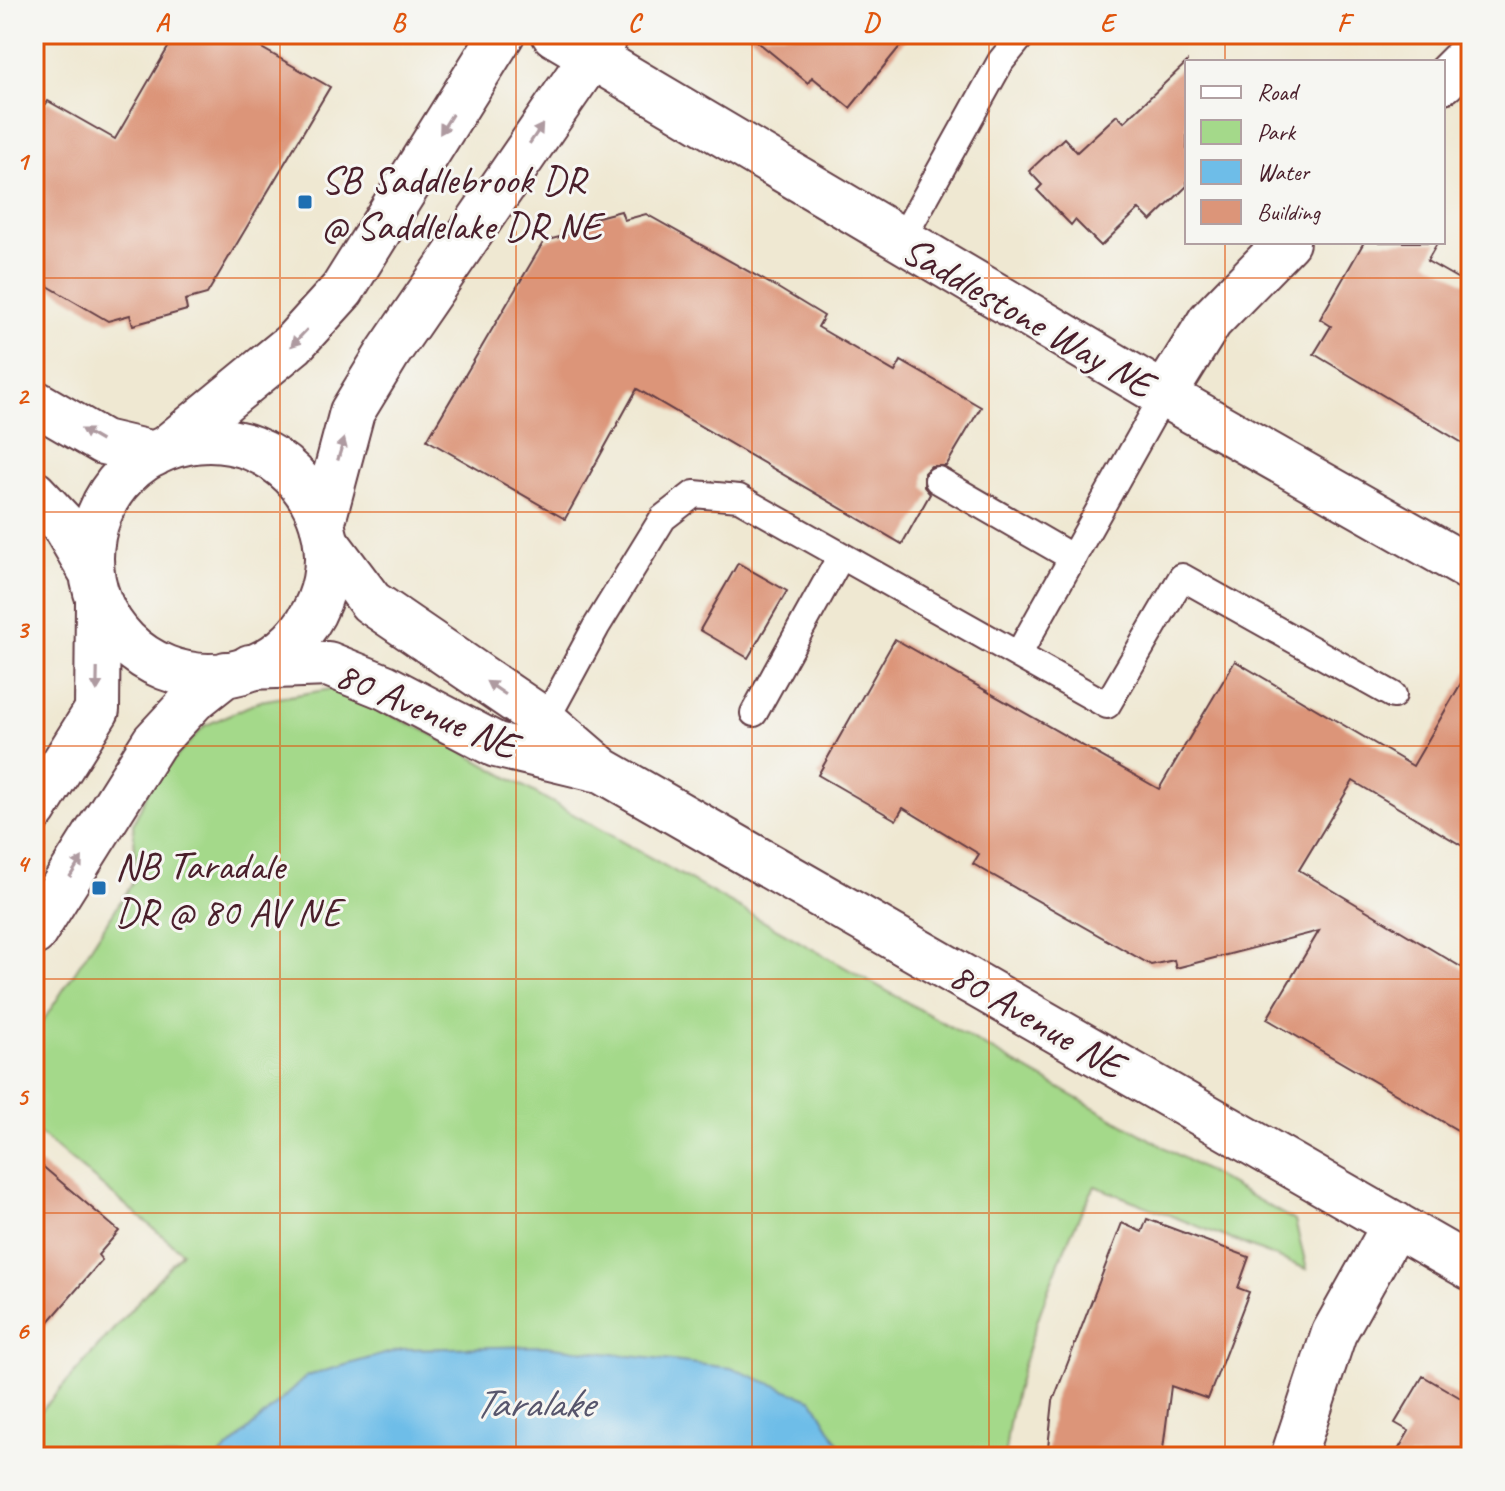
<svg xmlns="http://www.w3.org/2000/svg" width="1505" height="1491" font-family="Caveat,sans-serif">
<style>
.green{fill:#a4d98a;stroke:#777c5a;stroke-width:2}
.water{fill:#6ebde8;stroke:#5c6e8a;stroke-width:2}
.building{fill:#dc9579}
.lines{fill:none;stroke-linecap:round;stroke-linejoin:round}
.service-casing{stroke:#633d44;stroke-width:30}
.minor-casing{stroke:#633d44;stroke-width:48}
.tertiary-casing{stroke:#633d44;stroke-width:48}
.service{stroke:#fff;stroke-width:26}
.minor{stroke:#fff;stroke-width:44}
.tertiary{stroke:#fff;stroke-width:44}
.oneway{fill:#ae9aa0}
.grid{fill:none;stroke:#e0560e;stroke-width:2;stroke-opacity:0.55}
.poi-dot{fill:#1f6fb2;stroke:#f6f6f2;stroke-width:3}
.labels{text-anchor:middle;stroke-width:6;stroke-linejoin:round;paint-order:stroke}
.poi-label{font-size:40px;fill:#4a1f2b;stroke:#f6f6f2;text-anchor:start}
.street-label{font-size:40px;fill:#4a1f2b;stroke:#f6f6f2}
.water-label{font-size:42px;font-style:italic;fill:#57566d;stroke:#f6f6f2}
.neatline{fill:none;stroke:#e0560e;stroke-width:3}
.grid-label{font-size:26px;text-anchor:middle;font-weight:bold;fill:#e0560e}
</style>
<rect width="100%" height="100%" fill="#f6f6f2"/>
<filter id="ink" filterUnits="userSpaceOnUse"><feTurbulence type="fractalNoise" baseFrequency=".0125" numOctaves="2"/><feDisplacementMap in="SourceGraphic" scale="16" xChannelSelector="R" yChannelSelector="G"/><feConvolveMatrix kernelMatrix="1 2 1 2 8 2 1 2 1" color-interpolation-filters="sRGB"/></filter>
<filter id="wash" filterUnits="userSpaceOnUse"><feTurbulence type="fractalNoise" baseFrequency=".006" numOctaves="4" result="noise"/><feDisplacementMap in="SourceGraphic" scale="32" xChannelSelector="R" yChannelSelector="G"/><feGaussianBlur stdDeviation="1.8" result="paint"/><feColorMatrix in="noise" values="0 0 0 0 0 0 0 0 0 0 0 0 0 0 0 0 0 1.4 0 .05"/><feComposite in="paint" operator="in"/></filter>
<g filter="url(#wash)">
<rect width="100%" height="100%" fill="#efe8d2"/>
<path class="green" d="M331,689l91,40 873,492 12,48 -212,-83c-36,64 -86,199 -90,271h-971v-38l148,-167 -148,-123v-94l103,-159 -4,-52 18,-39 53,-59 56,-25z"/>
<path class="water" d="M545,1346l186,22 82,32 34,57h-628l88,-81 95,-27z"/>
<g id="blocks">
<path class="building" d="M176,34h61l93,53 -123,207 -22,6 2,10 -54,15 -3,-10 -22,6 -74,-43v-181l12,7 2,-3 67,38z
M748,34h162l-60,74 -38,-31 -4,6z
M1187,62v124l-36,35 -12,-12 -38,37 -26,-26 -4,5 -34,-35 5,-5 -13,-14 35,-33 13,14 40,-37 7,7z
M621,211l3,9 22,-6 132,74 46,28 -6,11 77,45 6,-11 80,46 -35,59h-15l-7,7v14l6,7 -28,50 -265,-155 -72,130 -138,-79 117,-199 23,-6 -3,-9z
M1364,242h74l-11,19 44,25v162l-157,-94 17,-28 -11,-7z
M738,563l49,28 -39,67 -48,-28z
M895,639l264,150 76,-128 178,105 58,-100v185l-118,-70 -54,89 172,103v165l-204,-119 52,-88 -143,37 -2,-8 -23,5 -178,-101 6,-10 -76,-46 -7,12 -78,-45z
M34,1159l85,72 -21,24 4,5 -68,79z
M1147,1219l102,38 -11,31 11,4 -41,107 -37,-13 -9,71h-115l6,-56 69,-178 20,9z
M1423,1376l48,28v53h-77l15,-26 -14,-8z"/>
</g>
</g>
<g filter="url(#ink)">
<use href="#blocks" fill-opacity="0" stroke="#633d44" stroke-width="2"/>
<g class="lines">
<defs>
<path id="service" d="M901,241l100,-180 22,-27
M1164,395l-146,260 89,50 75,-128 211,118
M938,480l135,78
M754,713l87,-157
M545,721l51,-94 67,-109 31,-24 45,4 279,157"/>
<path id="minor" d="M554,34l610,361 307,174
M1443,81l28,-28
M1164,395l46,-74 77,-79
M326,542l45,60 174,119 57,49 869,498
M250,667l78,-3 57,23 111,58 100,24
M1293,1457l41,-124 61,-109"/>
<path id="tertiary" d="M34,402l69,40 51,12
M91 558a118 118 0 1 1 236 0a118 118 0 1 1-236 0Z
M170,445l123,-101 49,-54 160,-256
M34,493l29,31 27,46
M322,525l30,-113 36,-59 219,-319
M34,810l63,-100 1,-108
M34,933l120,-191 39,-42 33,-26"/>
</defs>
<use href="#service" class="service-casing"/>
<use href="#minor" class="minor-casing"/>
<use href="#tertiary" class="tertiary-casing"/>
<use href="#service" class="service"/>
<use href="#minor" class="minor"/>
<use href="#tertiary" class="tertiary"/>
</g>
<defs><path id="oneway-solid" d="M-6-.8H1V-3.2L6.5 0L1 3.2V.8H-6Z" transform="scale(2)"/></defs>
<g class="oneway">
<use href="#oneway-solid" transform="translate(446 124) rotate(122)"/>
<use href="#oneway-solid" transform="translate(536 134) rotate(-56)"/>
<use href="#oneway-solid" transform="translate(299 338) rotate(133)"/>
<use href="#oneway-solid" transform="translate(91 435) rotate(-150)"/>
<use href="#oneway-solid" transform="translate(341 449) rotate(-74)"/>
<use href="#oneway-solid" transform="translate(97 680) rotate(91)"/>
<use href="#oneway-solid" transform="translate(496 688) rotate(-146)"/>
<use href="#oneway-solid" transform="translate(76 867) rotate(-58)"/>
</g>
</g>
<path class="grid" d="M280,34v1423M516,34v1423M752,34v1423M989,34v1423M1225,34v28M1225,242v1215M34,278h1437M34,512h1437M34,746h1437M34,979h1437M34,1213h1437"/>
<g class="poi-dot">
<rect x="297" y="194" width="16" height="16" rx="4"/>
<rect x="91" y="880" width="16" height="16" rx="4"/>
</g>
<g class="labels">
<g class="poi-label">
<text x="321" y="193">SB Saddlebrook DR<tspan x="321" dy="46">@ Saddlelake DR NE</tspan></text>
<text x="115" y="879">NB Taradale<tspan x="115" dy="46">DR @ 80 AV NE</tspan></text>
</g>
<g class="street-label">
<text transform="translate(1028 316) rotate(30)" y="14">Saddlestone Way NE</text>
<text transform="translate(427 709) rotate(23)" y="14">80 Avenue NE</text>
<text transform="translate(1037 1019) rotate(30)" y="14">80 Avenue NE</text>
</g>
<g class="water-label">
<text x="533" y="1417">Taralake</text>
</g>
</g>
<rect width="1505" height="1491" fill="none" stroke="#f6f6f2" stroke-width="88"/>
<rect x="1185" y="60" width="260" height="184" fill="#f6f6f2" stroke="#b1a0a2" stroke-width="2"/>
<rect x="1201" y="86" width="40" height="12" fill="#ffffff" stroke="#b1a0a2" stroke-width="2"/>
<text x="1257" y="100" font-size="24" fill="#4a1f2b">Road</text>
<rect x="1201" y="120" width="40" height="24" fill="#a4d98a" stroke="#b1a0a2" stroke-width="2"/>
<text x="1257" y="140" font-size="24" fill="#4a1f2b">Park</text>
<rect x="1201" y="160" width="40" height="24" fill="#6ebde8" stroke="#b1a0a2" stroke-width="2"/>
<text x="1257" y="180" font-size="24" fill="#4a1f2b">Water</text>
<rect x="1201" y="200" width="40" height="24" fill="#dc9579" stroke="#b1a0a2" stroke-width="2"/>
<text x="1257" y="220" font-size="24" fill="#4a1f2b">Building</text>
<rect x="44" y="44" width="1417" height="1403" class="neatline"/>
<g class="grid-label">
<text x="162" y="31">A</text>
<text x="398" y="31">B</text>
<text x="634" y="31">C</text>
<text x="871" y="31">D</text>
<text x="1107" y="31">E</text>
<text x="1343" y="31">F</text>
<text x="22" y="170">1</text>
<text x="22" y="404">2</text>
<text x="22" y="638">3</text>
<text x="22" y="872">4</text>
<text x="22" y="1105">5</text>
<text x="22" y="1339">6</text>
</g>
</svg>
